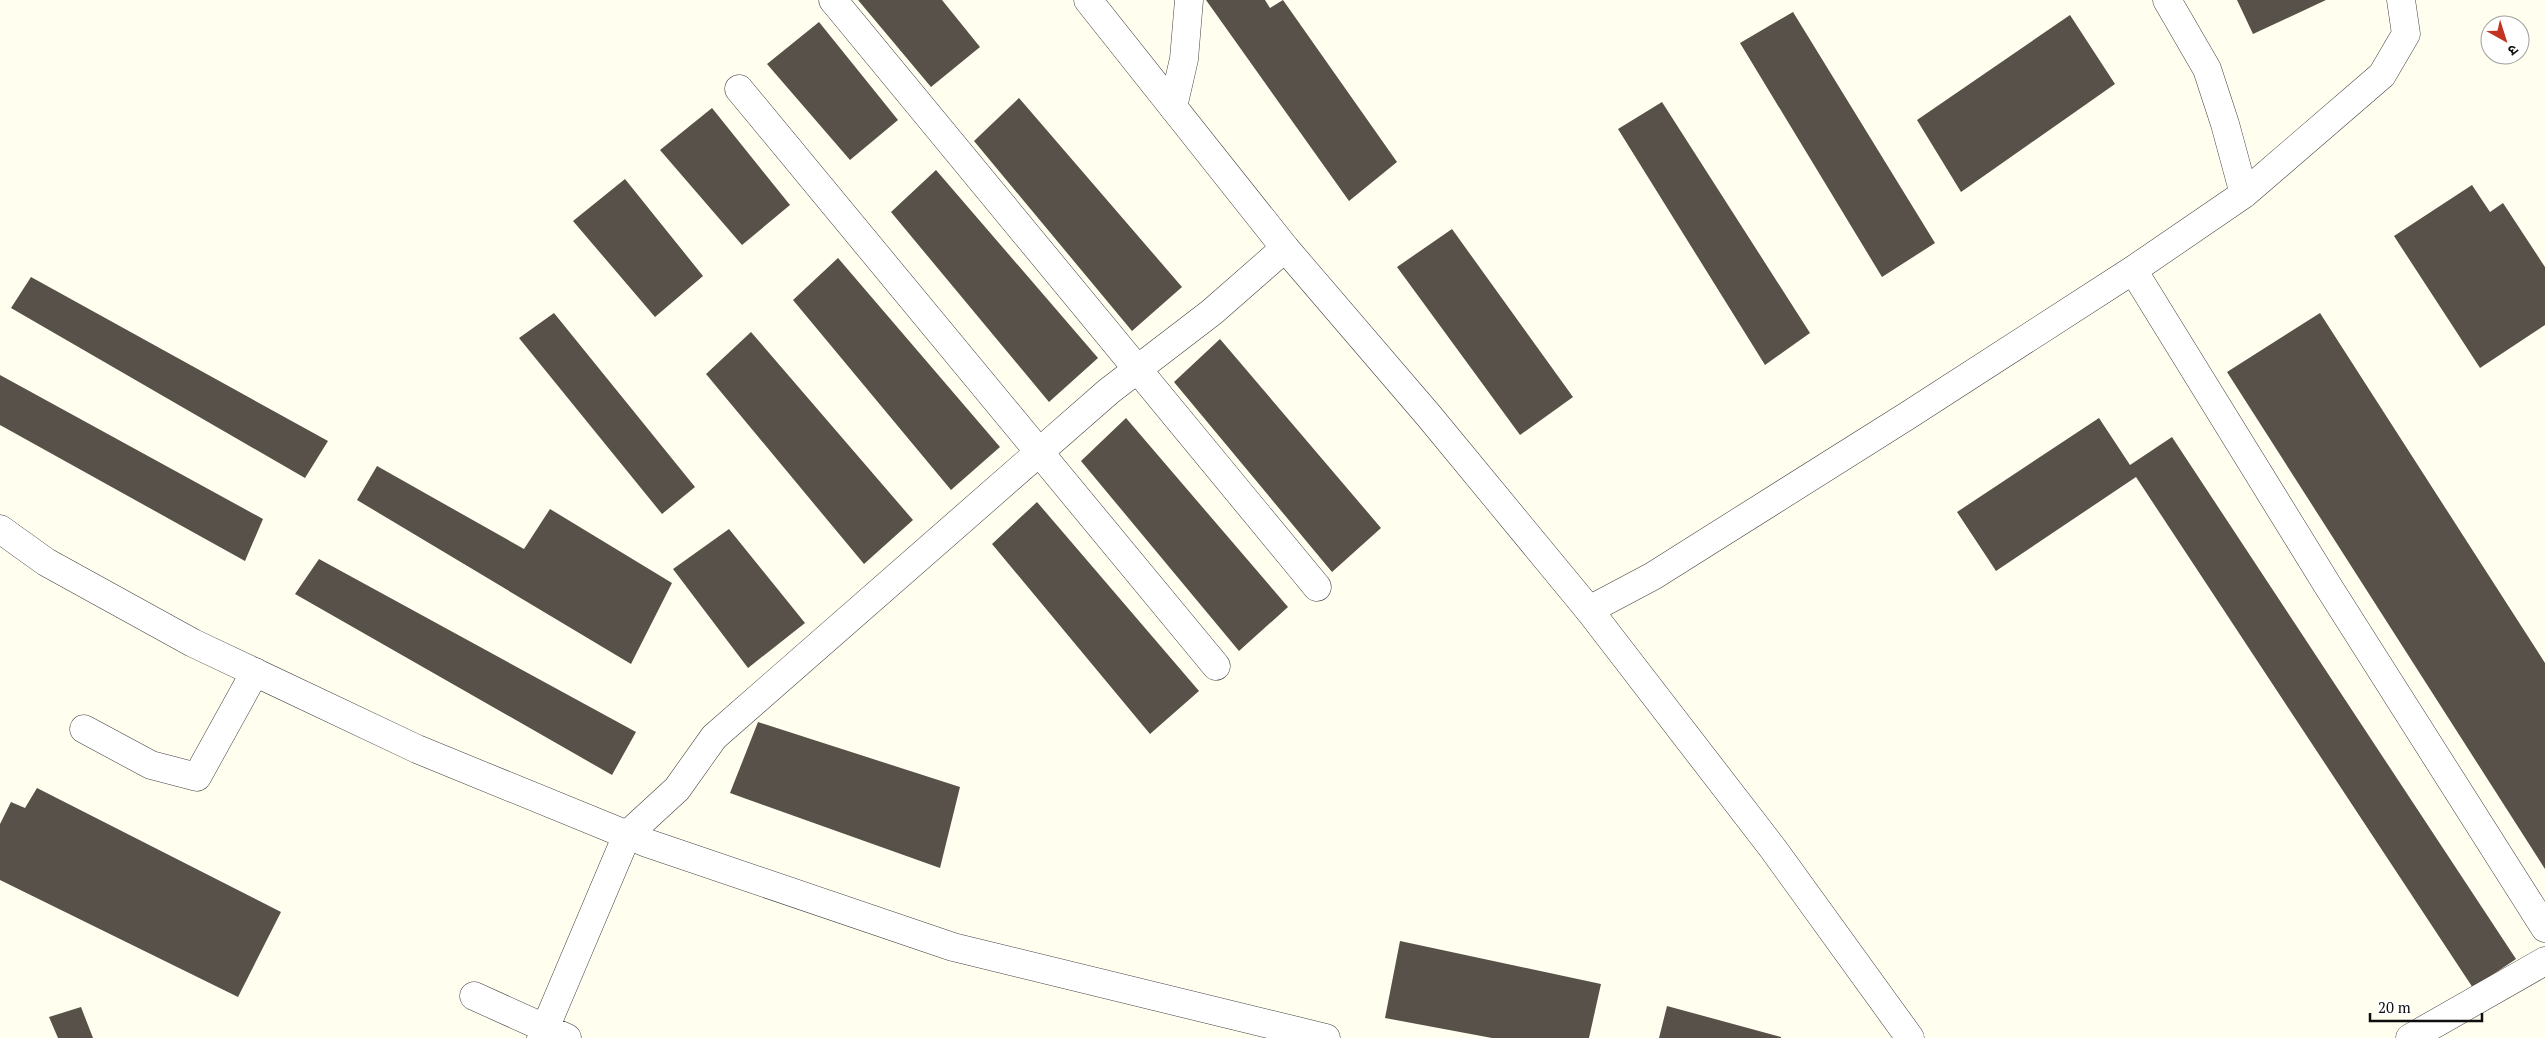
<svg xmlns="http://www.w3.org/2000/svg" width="2545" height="1038" font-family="'PT Serif','Noto Sans Devanagari',serif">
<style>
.building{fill:#57514a}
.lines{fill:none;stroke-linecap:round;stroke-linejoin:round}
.minor-casing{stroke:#414141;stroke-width:29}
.tertiary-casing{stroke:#414141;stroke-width:29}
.minor{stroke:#fff;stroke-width:28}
.tertiary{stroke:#fff;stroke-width:28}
</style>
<rect width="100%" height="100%" fill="#fffeef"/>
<path class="building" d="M858,0h84l38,47 -49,40z
M1206,0h59l5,8 13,-8 114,162 -48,39z
M2237,0h89l-73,34z
M1793,12l142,231 -53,34 -142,-234z
M2070,15l45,69 -154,108 -44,-72z
M819,22l79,98 -48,40 -83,-96z
M1019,98l163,189 -50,44 -158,-190z
M1662,102l148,231 -45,32 -147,-236z
M712,108l78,97 -48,40 -82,-95z
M936,170l162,188 -49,44 -158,-190z
M625,179l78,97 -48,41 -82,-96z
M2472,185l18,27 13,-9 42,64v58l-65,43 -86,-132z
M1452,229l121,168 -53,38 -123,-168z
M838,258l162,189 -49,43 -158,-190z
M31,277l297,164 -23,37 -294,-170z
M554,313l141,174 -33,27 -143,-176z
M2320,313l225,350v206l-318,-497z
M751,332l162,188 -49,44 -158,-190z
M1220,339l161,189 -49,44 -158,-190z
M0,375l263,144 -18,42 -245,-136z
M1126,418l162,189 -49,44 -158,-190z
M2099,418l31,47 42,-28 344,522 -43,29 -337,-511 -140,94 -39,-59z
M377,466l147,83 26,-40 122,74 -41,81 -274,-164z
M1037,502l162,189 -49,43 -158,-190z
M729,529l76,94 -57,45 -75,-99z
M319,559l317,173 -24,43 -317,-181z
M758,722l202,65 -20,81 -210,-75z
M37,788l244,124 -43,85 -238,-117v-56l11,-22 14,6z
M1400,941l201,43 -12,54h-97l-107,-20z
M1667,1006l114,31v1h-122z
M81,1007l12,31h-35l-9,-21z"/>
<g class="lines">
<defs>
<path id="minor" d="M833,0l484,587
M2167,0l40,69 18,55 19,70
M739,89l477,577
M1173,107l11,-48 5,-59
M2133,270l195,316 217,342
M1589,610l64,-34 254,-160 226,-146 111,-76 138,-119 24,-41 -5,-34
M84,729l67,36 46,12 58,-105
M474,996l93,42
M541,1038l86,-203 50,-46 37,-52 395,-346 103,-79 73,-64
M2410,1038l135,-77"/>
<path id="tertiary" d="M1088,0l197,248 144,168 160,194 185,240 136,188
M0,529l46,33 147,81 224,106 230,94 306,104 373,91"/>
</defs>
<use href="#minor" class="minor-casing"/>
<use href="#tertiary" class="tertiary-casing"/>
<use href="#minor" class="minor"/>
<use href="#tertiary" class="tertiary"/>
</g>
<g transform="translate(2505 40) rotate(141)"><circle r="24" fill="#ffffff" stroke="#9f9f9f"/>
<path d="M0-4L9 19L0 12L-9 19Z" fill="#c23421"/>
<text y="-8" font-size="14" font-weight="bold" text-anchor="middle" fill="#0e0e0e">उ</text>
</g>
<path d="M2370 1013v8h112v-8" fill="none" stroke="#0e0e0e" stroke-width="2.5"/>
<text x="2378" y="1013" font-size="15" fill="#0e0e0e" stroke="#ffffff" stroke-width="4" paint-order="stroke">20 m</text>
</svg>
